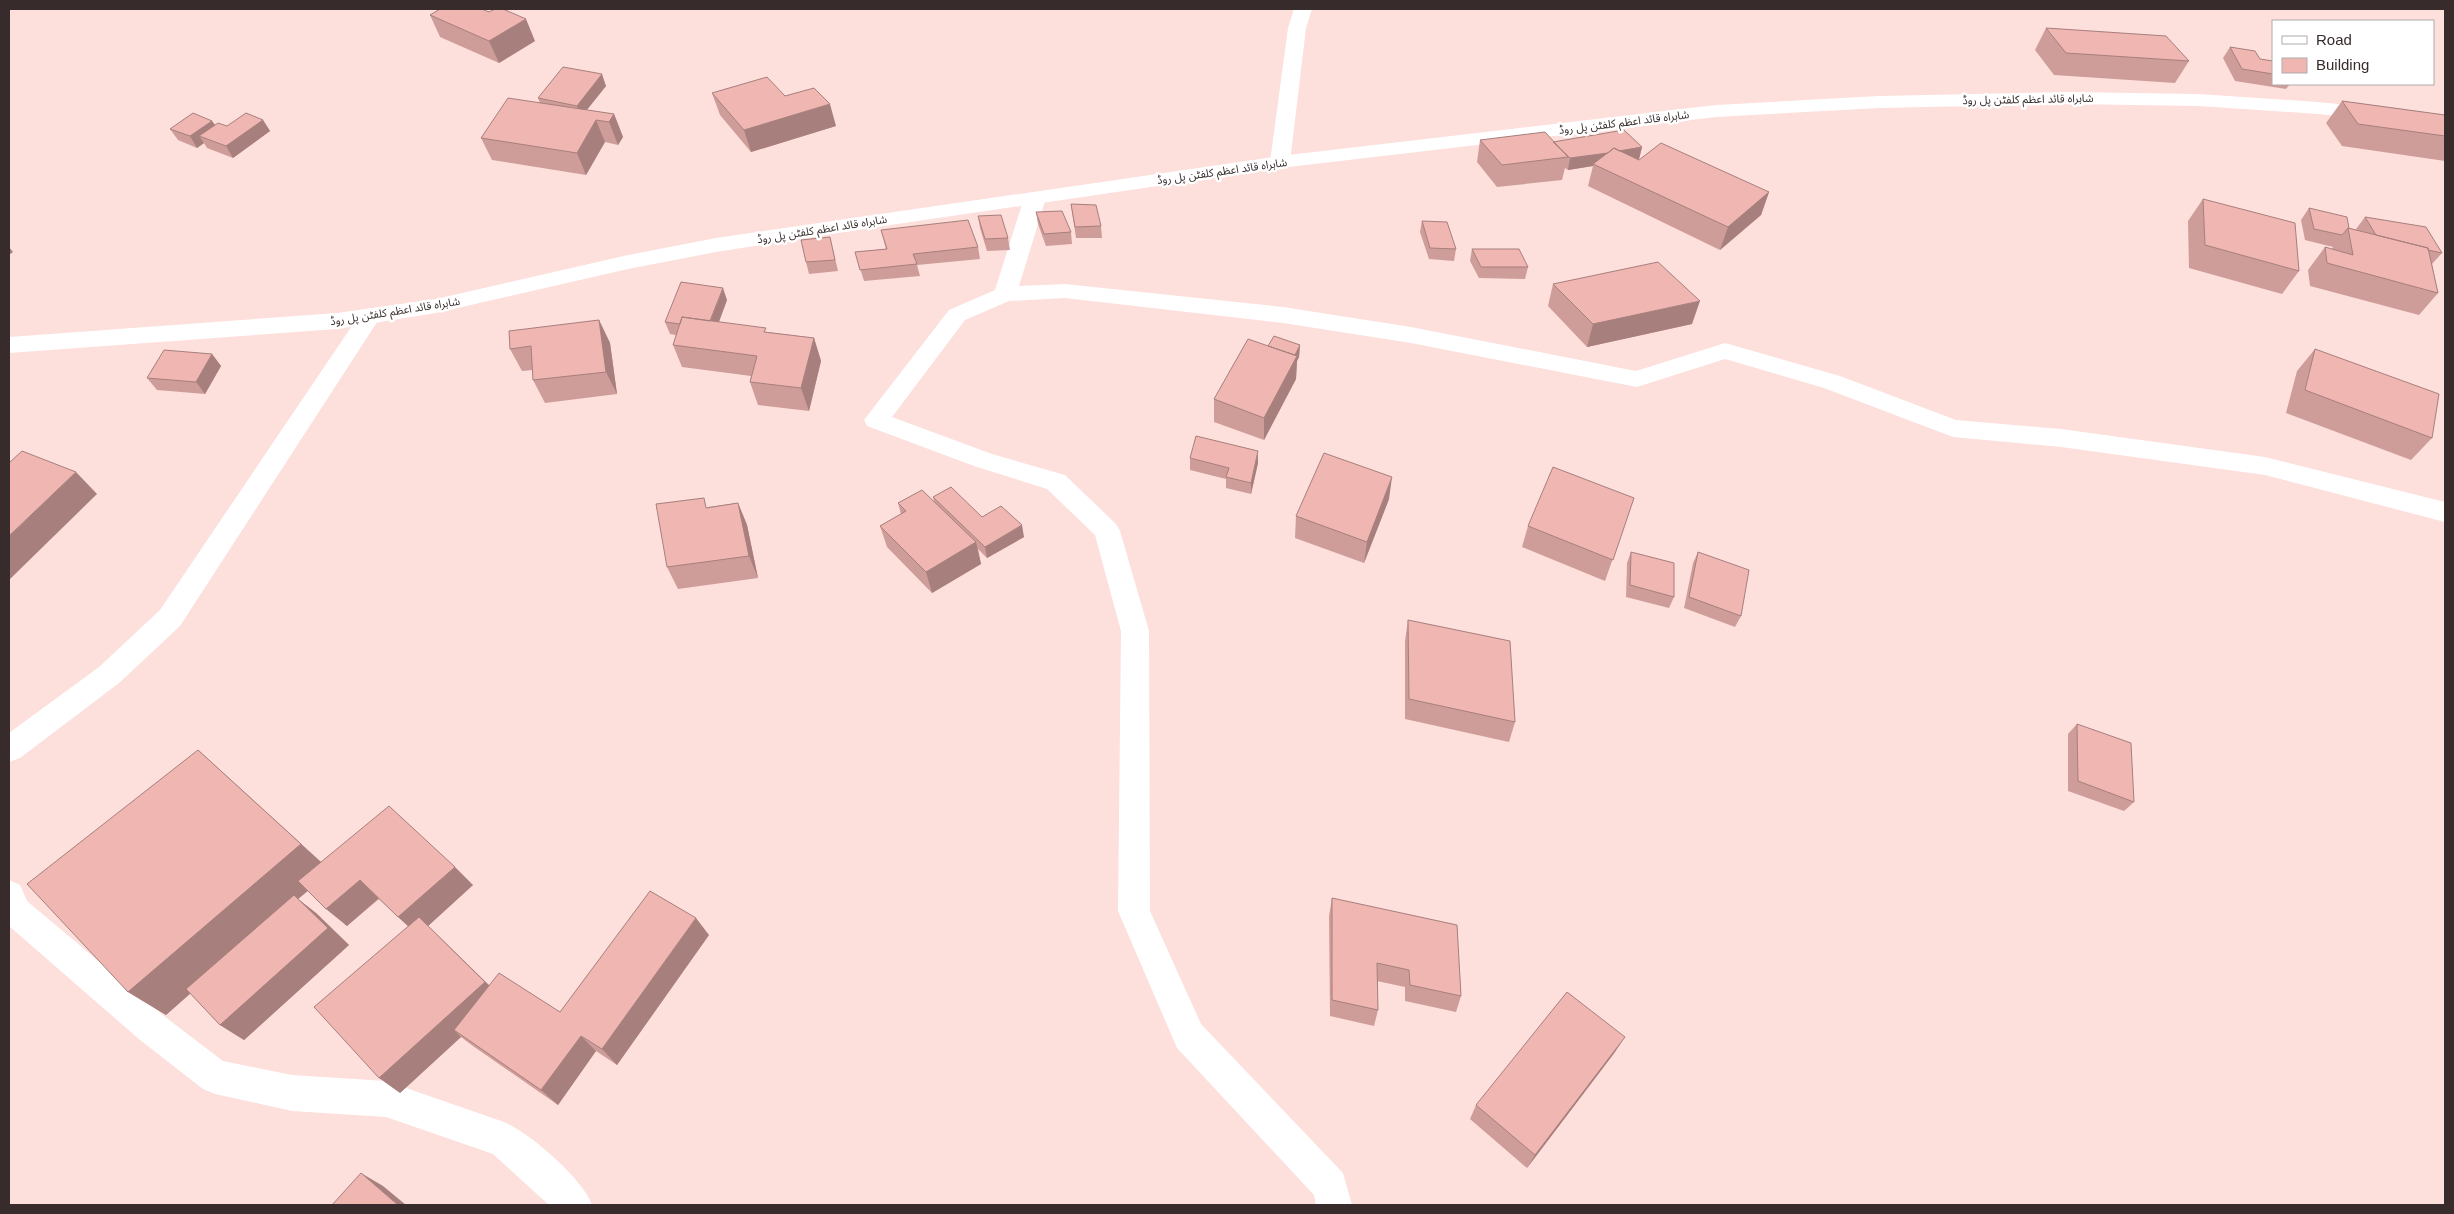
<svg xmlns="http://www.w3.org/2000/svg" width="2454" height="1214" font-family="Arial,'Noto Sans Arabic',sans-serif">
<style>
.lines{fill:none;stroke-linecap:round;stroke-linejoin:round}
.minor{fill:#fff;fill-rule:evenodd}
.highway{fill:#fff;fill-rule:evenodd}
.wall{fill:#ce9d99}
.shaded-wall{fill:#a77f7d}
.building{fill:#efb6b2;stroke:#a77f7d}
.labels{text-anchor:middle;stroke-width:5;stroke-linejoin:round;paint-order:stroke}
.far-street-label{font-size:11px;fill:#372c2b;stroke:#fff}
</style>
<rect width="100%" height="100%" fill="#fddfdc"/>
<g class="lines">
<path class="minor" d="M1294,9h18l-6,19 -16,134 -3,4 -7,2 -7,-2 -3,-4 18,-134z
M1035,192l7,2 4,4 -27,88 46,-2 218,23 128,20 225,44 89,-28 115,33 116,44 105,9 204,28 180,45v20l-180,-47 -204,-28 -108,-10 -129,-49 -99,-29 -88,28 -226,-44 -128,-20 -218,-25 -56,3 -44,19 -73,97 100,37 73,21 51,49 4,7 29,100 1,280 51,113 142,149 9,32h-36l-2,-10 -137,-147 -59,-137 3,-280 -26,-96 -48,-46 -73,-23 -107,-40 -3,-6 85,-110 46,-20 29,-92 4,-4z
M370,308l8,3 3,5 -201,310 -61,57 -99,75 -11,4v-29l90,-66 61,-57 202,-299z
M9,880l11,5 7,16 137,115 59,45 69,14 94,6 118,41c26,11 79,57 88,83h-43l-56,-51 -107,-37 -94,-6 -77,-17 -12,-5 -63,-49 -131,-114z"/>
<path class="highway" d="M2068,92l130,2 120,8 127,13v12l-127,-13 -120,-8 -130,-2 -189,4 -163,9 -436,51 -403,59 -161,25 -88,17 -192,44 -99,16 -328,24v-16l328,-24 99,-14 192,-44 88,-17 564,-82 436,-51 163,-9z"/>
</g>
<path class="wall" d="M489,12l46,29 -36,22 -59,-26 -10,-22z
M2046,28l143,33 -14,22 -121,-8 -19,-25z
M2230,47l30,12 13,2v23h17l-4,5 -51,-8 -12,-23z
M606,86l-19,24 27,4 9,23 -5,8 -13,-3 -19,33 -94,-15 -11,-22 59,-35 -2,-5z
M712,93l73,3 51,30 -85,26 -31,-37z
M2342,101l103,14v46l-103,-15 -16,-23z
M263,120l7,11 -37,27 -26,-10 -3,-5 -7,5 -19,-8 -8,-11 42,-8 3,4 12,1z
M1480,140l73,2 89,5 -3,12h-2l132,33 -8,23 -41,35 -132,-64 5,-20 -25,4 -3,-2 -3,12 -65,7 -20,-25z
M2203,199l96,72 -17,23 -93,-26 -1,-47z
M1071,204l30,22 1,12h-26z
M2309,208l40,20 8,2 -1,-1 9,-12 77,36 -10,11 6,29 -19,22 -109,-29 -2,-16 17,-23 7,2 1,-2 -28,-7 -4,-20z
M1036,212l35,20 1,12 -26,2 -8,-22z
M978,216l30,22 2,12 -23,1 -7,-23z
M1422,221l34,28 -2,12 -25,-2 -9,-27z
M881,230l97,17 2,12 -63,6 3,11 -56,5 -9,-29 31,-3z
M830,237l8,34 -29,3 -3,-12z
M1472,249l56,18 -3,12 -46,-1 -9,-17z
M1553,284l139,40 -105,23 -39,-41z
M727,300l-8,22 48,10 47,6 7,23 -12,50 -51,-6 -8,-23 1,-6 -69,-9 -9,-22 3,-10 -6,-1 -5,-12z
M599,320l11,23 7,51 -72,9 -12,-23v-10l-11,1 -12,-22z
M1300,345l-1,12 -2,4 -1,18 -32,61 -50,-18v-23l54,-53z
M2315,349l117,89 -21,22 -125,-47 11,-42z
M212,354l9,12 -16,28 -48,-4 -10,-12z
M1190,458l68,5 -7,31 -25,-6v-9l-36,-9z
M933,497l49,20 42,20 -37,21 -9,-9 3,15 -49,29 -45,-46 -7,-21 21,-12 -3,-11 36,-1z
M1634,498l-29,83 -83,-34 6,-21z
M1389,499l-25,64 -69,-25 1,-22z
M738,503l9,22 11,53 -80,11 -11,-22 41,-60z
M1631,552l43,45 -5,11 -43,-11 1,-34z
M1698,552l43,64 -6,11 -51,-19 9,-45z
M1408,620l107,102 -6,20 -104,-23v-78z
M2077,724l57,78 -10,9 -56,-20v-57z
M321,862l152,23 -45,41 61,59 71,27 149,-77 -92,130 -21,-14 -38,54 -85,-59 -12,-9 -61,56 8,-167 -29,-27 -32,27 -39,-35 -10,8 18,14 33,32 -105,95 -24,-15 -30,-32 -24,22 -38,-23z
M1332,898l129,98 -5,16 -51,-11v-14l-28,-6 1,29 -4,16 -44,-10 -1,-100z
M1615,1052l-88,116 -57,-49 6,-14z"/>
<path class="shaded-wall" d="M526,19l9,22 -36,22 -10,-22z
M602,74l4,12 -25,31 -4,-11z
M830,104l6,22 -85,26 -7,-22z
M614,114l9,23 -5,8 -9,-23z
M263,120l7,11 -37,27 -7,-12z
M596,120l9,22 -19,33 -9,-22z
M212,121l8,11 -21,4 5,7 -7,5 -7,-12z
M1642,147l-3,12 -42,6 -4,-1v2l-25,4 2,-12z
M1769,192l-8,23 -41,35 8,-23z
M9,247l4,5 -4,3z
M723,288l4,12 -15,40 -4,-12z
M1700,301l-8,23 -105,23 6,-23z
M599,320l11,23 7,51 -11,-22z
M814,338l7,23 -12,50 -8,-23z
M1300,345l-1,12 -2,4 -1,18 -32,61v-22l25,-54z
M212,354l9,12 -16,28 -9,-12z
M1258,451v12l-7,31v-11z
M76,472l21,22 -88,86v-44z
M1392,477l-3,22 -25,64 3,-21z
M738,503l9,22 11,53 -9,-22z
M1022,525l2,12 -37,21 -2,-11z
M976,542l5,22 -49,29 -6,-21z
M198,750l133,121 -33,28 18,14 33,32 -105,95 -24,-15 78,-126 -132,116 -38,-23z
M455,867l18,18 -45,41 74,72 -48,32 7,7 -61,56 -21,-15 39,-143 -20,-18z
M360,880l19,18 -32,28 -21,-17z
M696,918l13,17 -92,130 -15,-16z
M581,1036l15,15 -38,54 -17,-15z
M1625,1037l-10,15 -88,116 8,-13z
M361,1173l22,13 23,19h-8z"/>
<path class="building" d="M440,9h42l7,3 6,-3h8l23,10 -37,22 -59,-26z
M2046,28l120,8 23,25 -123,-8z
M2230,47l25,4 5,8 13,2v13l-31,-5z
M563,67l39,7 -25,32 -39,-8z
M767,77l18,19 29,-8 16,16 -86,26 -32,-37z
M508,98l106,16 -5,8 -13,-2 -19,33 -96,-15z
M2342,101l103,14v21l-87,-12z
M193,113l19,8 -22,15 -20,-7z
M246,113l17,7 -37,26 -27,-10 19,-13 9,3z
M1624,130l18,17 -23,4 -5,-3 -6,5 -38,5 -17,-16z
M1545,132l23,25 -66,8 -22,-25z
M1661,143l108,49 -41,35 -135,-63 21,-16 25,12z
M2203,199l92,24 4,48 -94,-26z
M1071,204l25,1 5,21 -26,1z
M2309,208l38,9 2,11h-1l-6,7 -28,-6z
M1062,211l9,21 -27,2 -8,-22z
M1001,215l7,23 -23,1 -7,-23z
M2365,217l61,10 16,26 -14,-3v-2l-52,-13z
M968,220l10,27 -65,7 4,10 -57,6 -5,-18 32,-3 -6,-19z
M1422,221l25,1 9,27 -26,-1z
M2348,228l80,20 10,45 -111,-30 -2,-16 28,8z
M830,237l5,23 -29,2 -5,-22z
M1472,249h47l9,18h-47z
M1658,262l42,39 -107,23 -40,-40z
M681,282l42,6 -13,33 -28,-4 -2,7 -15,-2z
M682,317l84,11 -2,4 50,6 -13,50 -51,-6 7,-26 -84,-11z
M599,320l7,52 -73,8 -2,-34 -21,3 -1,-18z
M1274,336l26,9 -5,10 -27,-9z
M1248,339l49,17 -33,62 -50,-19z
M2315,349l124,45 -7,44 -127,-48z
M164,350l48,4 -16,28 -49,-4z
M1196,436l62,15 -7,32 -25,-6 3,-9 -39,-10z
M22,451l54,21 -67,64v-73z
M1324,453l68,24 -25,65 -71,-26z
M1553,467l81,31 -21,62 -85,-34z
M951,487l31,30 19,-11 21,19 -37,22 -52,-50z
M922,490l54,52 -50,30 -46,-46 26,-15 -8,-8z
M704,498l2,10 32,-5 11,53 -82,11 -11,-63z
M1631,552l43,11v34l-44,-12z
M1698,552l51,18 -8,46 -52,-19z
M1408,620l102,21 5,81 -106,-23z
M2077,724l54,19 3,59 -56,-21z
M198,750l103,94 -173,148 -101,-108z
M389,806l66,61 -57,50 -38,-37 -34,29 -28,-28z
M650,891l46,27 -94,131 -21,-13 -40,54 -87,-60 45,-57 61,39z
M294,895l34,33 -108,97 -34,-36z
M1332,898l125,27 4,71 -51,-11 -1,-15 -32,-7 1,47 -46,-10z
M419,917l66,65 -106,96 -65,-71z
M1567,992l58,45 -90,118 -59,-50z
M361,1173l37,32h-66z"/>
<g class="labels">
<g class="far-street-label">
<text transform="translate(2028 99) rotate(-1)" y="4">شاہراہ قائد اعظم کلفٹن پل روڈ</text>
<text transform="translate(1624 122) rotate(-7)" y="4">شاہراہ قائد اعظم کلفٹن پل روڈ</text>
<text transform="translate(1222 171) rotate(-8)" y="4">شاہراہ قائد اعظم کلفٹن پل روڈ</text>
<text transform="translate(822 229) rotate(-9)" y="4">شاہراہ قائد اعظم کلفٹن پل روڈ</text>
<text transform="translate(395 311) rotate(-9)" y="4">شاہراہ قائد اعظم کلفٹن پل روڈ</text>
</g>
</g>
<rect width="2454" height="1214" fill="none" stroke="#372c2b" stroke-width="20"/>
<rect x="2272" y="20" width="162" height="65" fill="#ffffff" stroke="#afabaa"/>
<rect x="2282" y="36" width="25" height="8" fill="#ffffff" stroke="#afabaa"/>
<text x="2316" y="45" font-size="15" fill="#372c2b">Road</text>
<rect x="2282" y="58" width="25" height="15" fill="#efb6b2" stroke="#afabaa"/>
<text x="2316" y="70" font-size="15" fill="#372c2b">Building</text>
</svg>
